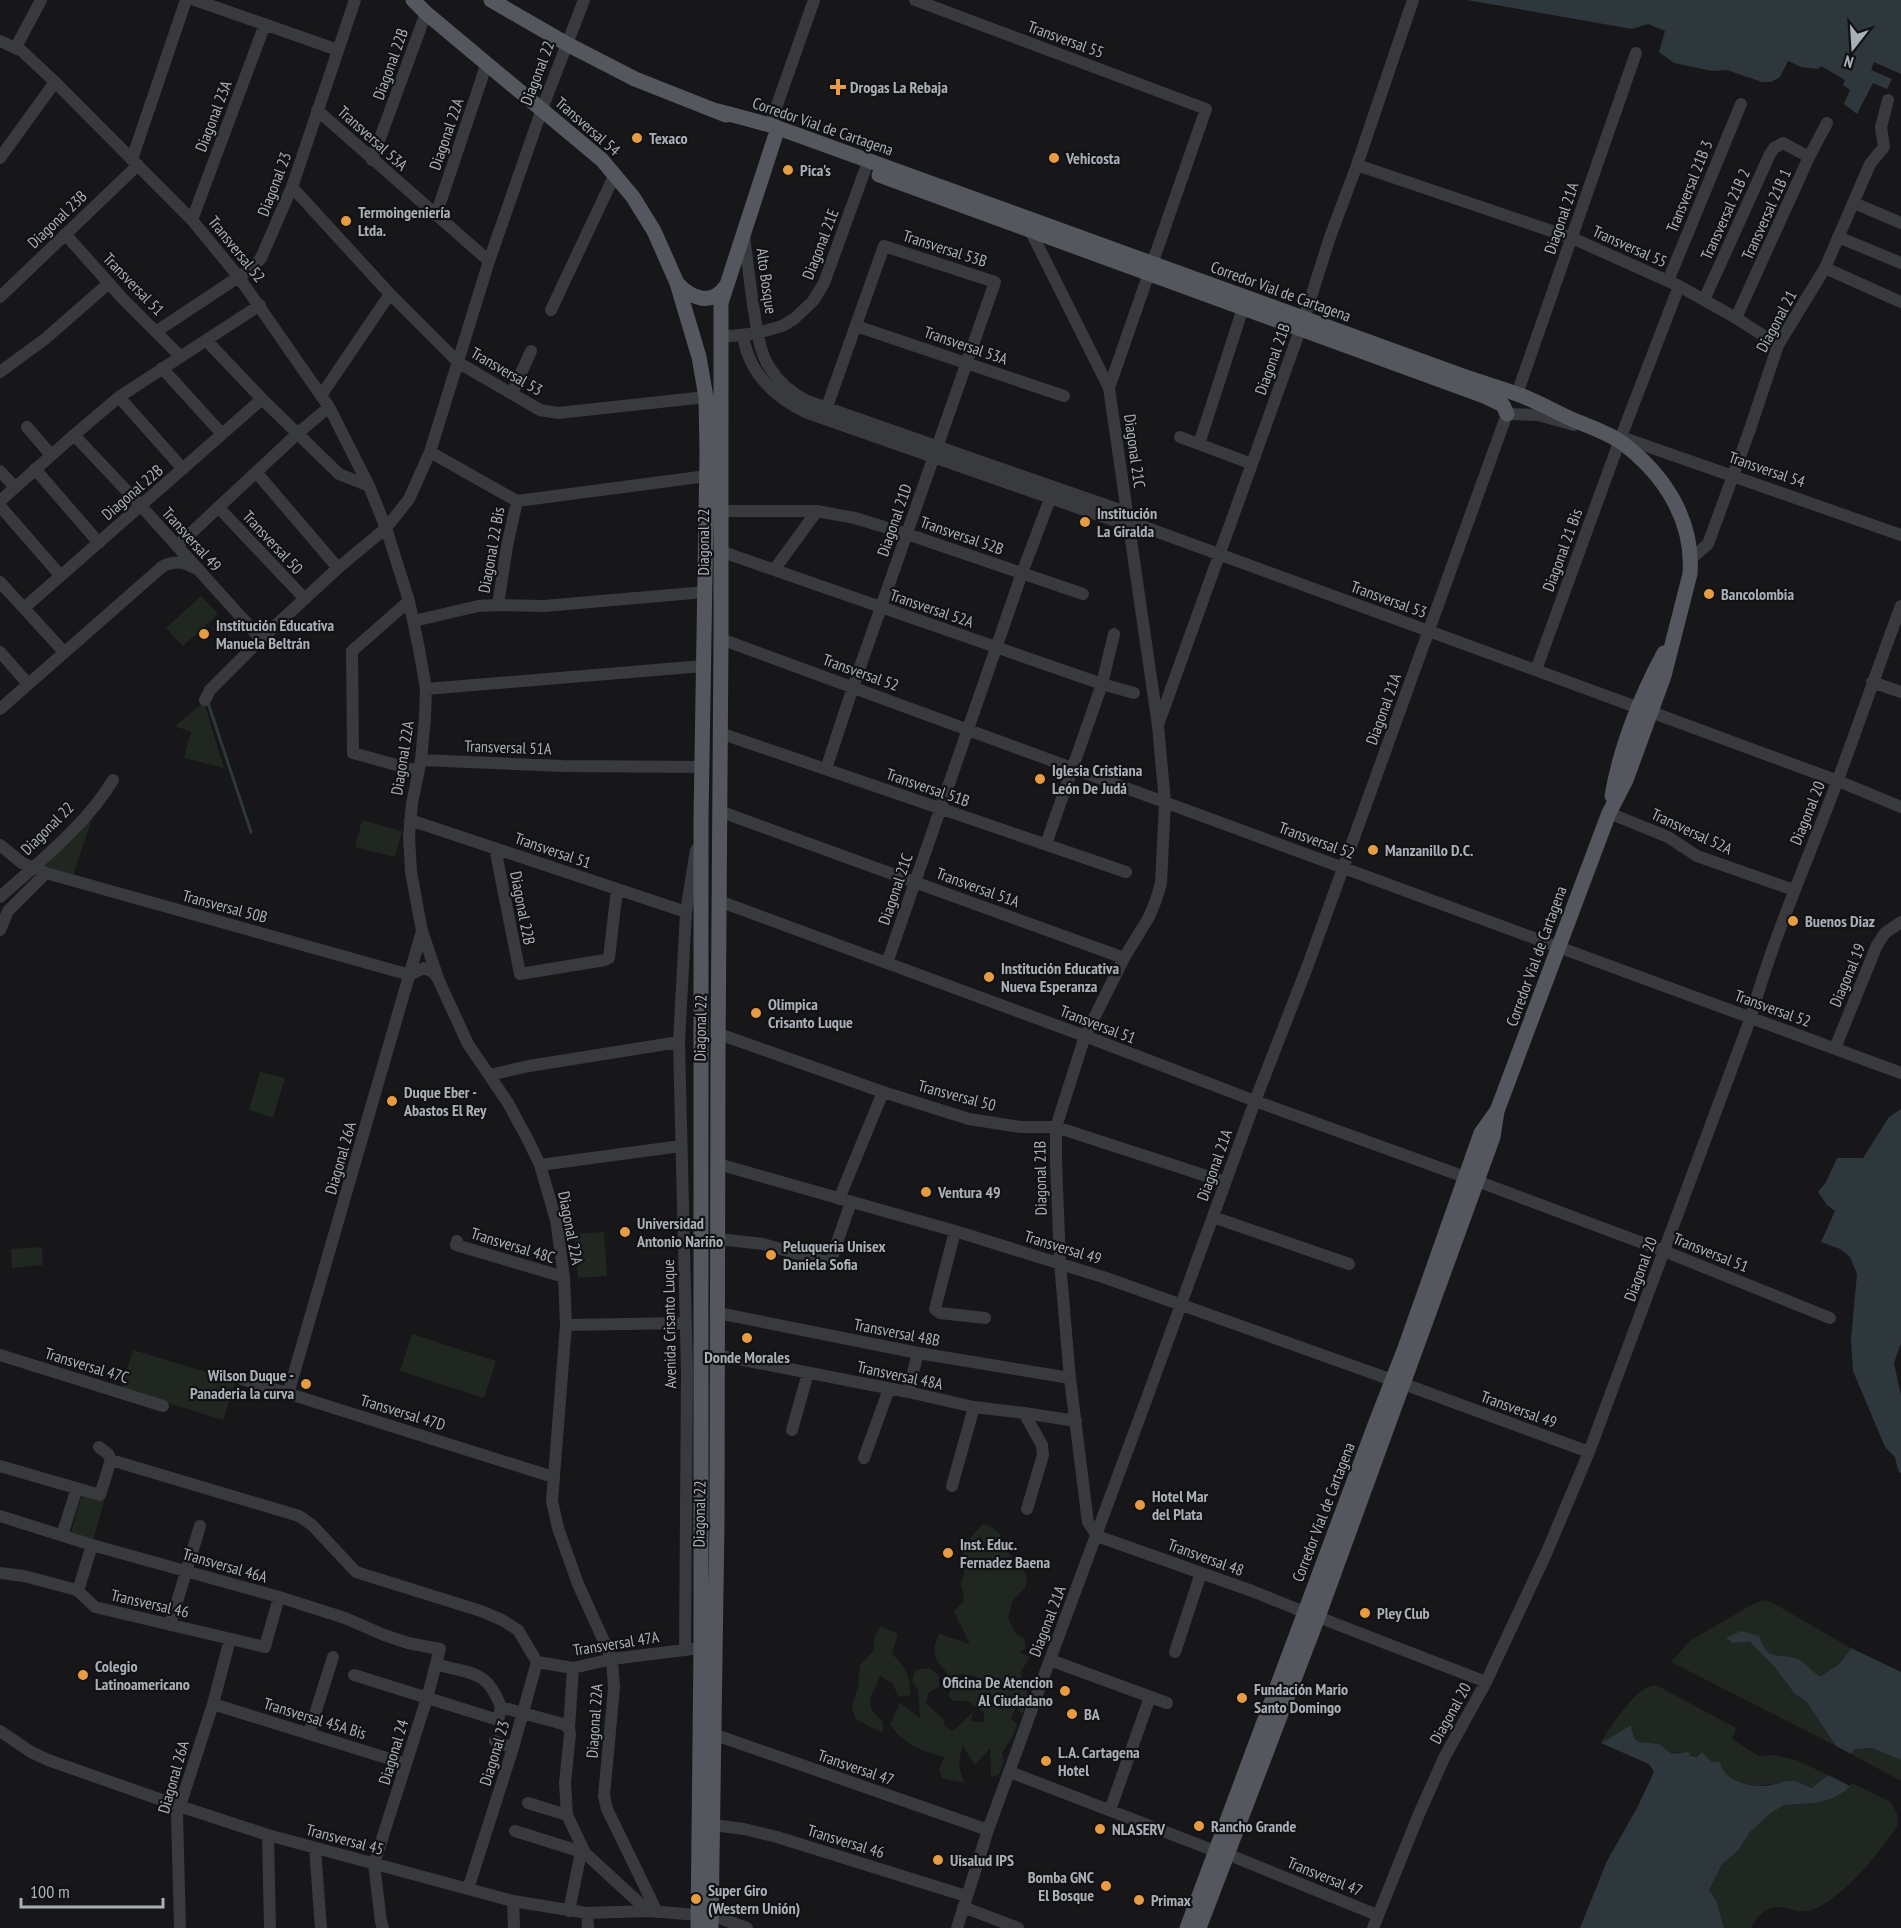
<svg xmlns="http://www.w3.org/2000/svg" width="1901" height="1928" font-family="'PT Sans Narrow',sans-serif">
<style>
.green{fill:#1f2720}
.water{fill:#2e373c}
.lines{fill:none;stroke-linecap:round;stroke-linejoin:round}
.stream{stroke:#2e373c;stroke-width:3}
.minor{stroke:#383a3e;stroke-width:12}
.major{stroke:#54575d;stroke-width:15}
.poi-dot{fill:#e79c41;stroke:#121214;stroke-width:2}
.labels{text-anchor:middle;stroke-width:4.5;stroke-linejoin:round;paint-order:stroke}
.street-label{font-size:16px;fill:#aab0b8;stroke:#121214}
.poi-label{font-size:16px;font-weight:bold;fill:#aab0b8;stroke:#121214;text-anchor:start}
</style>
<rect width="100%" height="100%" fill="#171719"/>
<path class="green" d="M201,596l17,18 -35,32 -17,-18z
M204,702l20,66 -40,-10 7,-26 -16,-6z
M93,816l-20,59 -29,-9z
M362,820l40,11 -7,26 -40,-10z
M260,1072l25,6 -12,40 -24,-8z
M604,1232l3,44 -29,2 -4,-44z
M42,1247l1,18 -31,3 -1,-19z
M412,1334l84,27 -12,37 -84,-27z
M133,1350l103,31 -13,39 -102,-32z
M82,1495l22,6 -11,40 -23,-6z
M983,1524c25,9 15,15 28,32 5,7 12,12 16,20l-2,12 -13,13 -4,18 8,15 9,5v10l-6,3 11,5 -10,16c5,9 11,28 8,38l-7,2 -5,-7 -5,12 6,7 -4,11 -11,17 2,8 -5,14 -8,2 -1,-29 -15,17 -12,-19c-6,14 -4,23 1,37l-22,-5 -3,-9 5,-12c-23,-6 -40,-13 -54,-32l10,-22 20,15 -2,-28 -6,-8 3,-12 14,-2 10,7v12l-10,5 -3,11 17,16 2,7 8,5 21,-20 -4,10 15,1 -2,-11 -16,-10h-13l-6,-5 3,-7 -9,-3c7,-11 17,-8 27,-5l9,-4 -16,-3 -12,2c-15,-15 -20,-22 -11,-42l31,10 -16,-32 10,-12 -3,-16 4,-15 10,-3 -14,-7 10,-22z
M1765,1600l8,3 78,45 -12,16 -18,12c-11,-4 -11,-10 -19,-15 -21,-12 -31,7 -44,-25l-25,7 17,-1 23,23 21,28 12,8 30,45 -165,-84 20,-22 64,-37z
M881,1626l17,8 -6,20c14,13 18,22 19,41l-12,2 -7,-14 -12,-7c-8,23 -19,26 3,46v11l-13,-6 -15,-9 -3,-12 6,-20 2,-21 13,-14 2,-16z
M1656,1685l80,43 -4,11 27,17 14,-1 23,5 32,15 -16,13 -17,-7 -39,5 -20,-5 -11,-7 -23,-21 -4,4 -20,-5 -6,3 -13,-11 -20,-2 -5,-4 -3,-13 -30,18c6,-13 32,-49 46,-56 3,-1 6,-1 9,-2z
M1872,1748l29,12v21l-50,-27 3,-5z
M1852,1783l39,19 6,12 1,11c-20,29 -48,65 -79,82 -29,16 -44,-21 -68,21h-27l-7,-26 -8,-12 13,-26 16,-13 12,-19 22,-20 13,-7 30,-2 16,-4 13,-7z"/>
<path class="water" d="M1467,0h434v74l-27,-12 -3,8 21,9 -5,10 -14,-6 -16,31 -13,-10 6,-14 -7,-5 2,-5 -24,-14 -3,3 -17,-2 -13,-6 -8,16 -9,5h-9l-35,-12 -15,1 -38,-8 -15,-11 6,-21 -17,-7 -16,5z
M1901,1109v234l-7,20 7,32v79l-3,-4 -3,-13 -10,-10 -32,-76 -2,-32 6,-65 -7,-17 -10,-8 -19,-7 14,-31 -8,-6 -9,-13 8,-10 11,-24h26l26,-41z
M1741,1631l18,5c11,31 22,13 43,25 7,5 9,11 19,15l18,-12 12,-16 50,24v88l-29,-12 -17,1 -4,5 -15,-8 -30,-45 -12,-8 -21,-28 -23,-23 -17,1 -7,-5z
M1631,1725l3,13 5,4 20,2 13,10 16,-2 3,4 6,1 5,-5 10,10h8c3,19 30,25 46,24 10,-1 19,-6 28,-5 6,1 13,5 18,7l16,-13 22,11 -6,6 -13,7 -16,4 -30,2 -13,7 -22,20 -12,19 -16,13 -13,26 8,12 7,26h-144l27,-67 30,-53 17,-36 -5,-8 -48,-21z"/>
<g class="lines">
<path class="stream" d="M208,703l43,129"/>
<path class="minor" d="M195,0l143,50
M915,0l291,109 -97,279
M0,41l22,10 33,31 137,138 46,56 91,131 40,79 17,42 23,73 10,48 7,40 -1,29 -4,42 -9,43 -3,33 2,36 11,59 17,50 29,63 40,59 20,37 12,25 16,55 8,57 2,48 -14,176 6,27 20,56 34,75 2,29 -10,108 3,13 50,103
M16,47l25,-47
M317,110l172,151
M770,125l44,-125
M0,158l55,-76
M132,159l54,-159
M372,160l54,-147
M1357,165l215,73 107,48 57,32 42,27
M292,187l98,107 69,69 81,47 18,3 148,-16
M1854,203l47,20
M436,215l51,-152
M192,220l73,-196
M1030,230l79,158 49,338 7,76 -4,81 -5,17 -7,17 -25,41 -39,78 -29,91v33l4,103 10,115 17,137 1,7 9,14 155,55 52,21
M65,234l58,65 57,57
M744,236c3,23 6,46 9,69 4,21 5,45 17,63 9,15 22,25 37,33l310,108 11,12
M1838,237l63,26
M1825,268l76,34
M1668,281l73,-177
M0,297l138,-132
M1704,300l66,-146 4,-6 9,-5 26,14
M551,310l64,-136
M1736,318l73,-161 18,-34
M856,326l208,70
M157,331l95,-63 9,-10 31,-71 63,-187
M743,335c5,36 30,61 62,77l308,108 15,1 511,187
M721,337l37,-4 24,-7 12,-7 19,-18 11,-18 41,-113
M206,340l56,59 77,75 30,12
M162,368l60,66
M0,372l45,-33 64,-56
M512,393l19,-42
M322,394l68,-100
M1517,394l119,-341
M119,397l64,72
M823,418l61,-172 111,36 -142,405 -27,82
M27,427l24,28
M74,435l67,71 120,133
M1180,437l72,27
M1621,437l280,98
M1199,444l44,-136
M430,452l87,49 190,-25
M35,469l64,74
M0,471l15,16
M256,472l82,96
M0,501l74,-66 45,-38 141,-92
M0,506l60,69
M218,507l87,92
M721,511h96l38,7 52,16 176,60
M177,546l120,-112 32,-27
M720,551l382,133 32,9
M1691,559l17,-15 41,-112 29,-87 47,-77 45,-104 14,-17 -3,-20 7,-27
M774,570l43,-59
M0,582l64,70
M409,601l-57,50 1,102 65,18
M498,605l9,-59 10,-45
M24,608l238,-209
M414,621l64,-15 20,-1 46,1 161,-14
M721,639l1180,434
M0,652l28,32
M1536,670l85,-233 58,-151
M1872,682l29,10
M426,689l277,-23
M205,700l5,-10 51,-51 77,-71 48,-40 23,-29 21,-47 59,-191 53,-152 42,-109
M0,709l163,-143c12,-6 21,-4 32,2
M1651,712l187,69 63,26
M1158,725l146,-406 26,-82 27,-72 56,-165
M720,733l406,139
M421,760l142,6 139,1
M719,811l405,147
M1609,813l59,24 29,19 97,34
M410,820l276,92
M1046,844l56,-160 12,-50
M0,845l22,18 24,10 364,102
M495,848l25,126 85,-14 4,-2 8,-69
M0,897c38,-34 87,-73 113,-117
M719,901l366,135 170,65 210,76
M0,930l8,-19 38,-38
M887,963l135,-390 31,-82
M410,975l14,-7 9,4 6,8
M719,1034l164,58 86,27 51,8h36l169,55
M1835,1048l42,-103 8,-12 16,-11
M489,1075l40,-9 150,-24
M718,1164l237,67 151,47 286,102
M540,1165l141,-19
M1477,1181l187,70 166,67
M839,1199l44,-107
M1213,1217l136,47
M955,1231l-20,78 5,4 45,5
M718,1239l45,5 67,19 21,-61
M457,1241l-1,4 108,32
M718,1313l200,40 152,25
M566,1325l119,-2
M0,1355l163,51
M717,1355l191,37 66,15 50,6 52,8
M242,1379l311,98
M1404,1384l185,68
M908,1392l10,-39
M288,1394l134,-463
M1024,1413l18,32 1,10 -16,54
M792,1430l16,-57
M864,1458l25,-69
M111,1460l188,56 13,9 44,47 125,39 21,9 16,10 19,32 -24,86 -45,141
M0,1466l100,29 11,-35 -3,-6 -9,-7
M952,1486l22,-79
M0,1516l92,29 187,52 66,21 39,17 24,8 32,6 -13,49 -53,166 7,58 2,6
M62,1535l15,-47
M0,1573l24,3 49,13 5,2 17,16 170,40 14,-50
M78,1591l14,-46
M1318,1617l168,65
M170,1625l30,-99
M685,1650l2,-278 -8,-330 7,-130 10,-62
M1175,1652l26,-79
M1050,1660l117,43
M537,1662l36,6 39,-9 80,-10
M436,1664c35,11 50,4 65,43
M354,1675l141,44 4,-2 2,-10 62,17 6,4 1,6 -5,49 2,32 18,38 63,58
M213,1704l193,60
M569,1728l4,-60
M0,1731l31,21 17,8 131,46 89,29 245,66 74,12 61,-2 50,4
M309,1733l24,-76
M713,1734l275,96
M495,1741l18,7
M1010,1772l205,79
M528,1803l39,12
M1110,1810l40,-113
M713,1825l31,4 33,8 189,59
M515,1831l70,22
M268,1835l2,93
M315,1848l6,80
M1227,1854l150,61
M513,1901l1,27
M963,1907l55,21
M569,1911l12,-59
M587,1913l1,15
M711,1915l36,13
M180,1928l-3,-113 36,-111 17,-65
M957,1928l31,-98 57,-157 103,-278 107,-294 53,-136 199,-551 31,1 36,10
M1373,1928l46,-114 25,-56 42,-76 60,-128 43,-102 162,-435c22,-80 57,-157 86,-235 22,-58 42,-118 64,-176"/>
<path class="major" d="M413,0l13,13 176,147 31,37 21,34 23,52 22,74 7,40 1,57 -6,365v829l-3,280
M491,0l76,44 68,35 91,36
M718,111l52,14 682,247c21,8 43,14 65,22 17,6 33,15 50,23 17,8 38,14 54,25 42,31 73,77 69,132l-26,102 -38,104 -17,33 -112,298 -4,26 -175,480 -119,311
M879,175l605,221 19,9 4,9
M677,283c14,15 34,24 49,3
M1612,796c8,-48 29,-101 52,-143
M711,1928l6,-406 1,-466 3,-417v-336l54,-166
M1187,1928l189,-506 29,-74 76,-215 15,-21"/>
</g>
<g class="poi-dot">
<path d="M835 78h6v6h6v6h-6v6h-6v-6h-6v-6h6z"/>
<circle cx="637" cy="138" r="6"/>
<circle cx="1054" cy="158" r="6"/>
<circle cx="788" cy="170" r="6"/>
<circle cx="346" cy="221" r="6"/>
<circle cx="1085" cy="522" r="6"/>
<circle cx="1709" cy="594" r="6"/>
<circle cx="204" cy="634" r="6"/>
<circle cx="1040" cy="779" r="6"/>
<circle cx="1373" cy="850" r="6"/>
<circle cx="1793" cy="921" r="6"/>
<circle cx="989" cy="977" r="6"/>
<circle cx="756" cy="1013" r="6"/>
<circle cx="392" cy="1101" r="6"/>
<circle cx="926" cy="1192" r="6"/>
<circle cx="625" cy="1232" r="6"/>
<circle cx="771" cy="1255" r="6"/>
<circle cx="747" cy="1338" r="6"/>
<circle cx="306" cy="1384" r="6"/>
<circle cx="1140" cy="1505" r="6"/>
<circle cx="948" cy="1553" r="6"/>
<circle cx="1365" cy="1613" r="6"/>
<circle cx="83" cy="1675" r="6"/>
<circle cx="1065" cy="1691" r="6"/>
<circle cx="1242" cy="1698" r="6"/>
<circle cx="1072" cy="1714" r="6"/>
<circle cx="1046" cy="1761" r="6"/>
<circle cx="1199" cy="1826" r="6"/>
<circle cx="1100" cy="1829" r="6"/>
<circle cx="938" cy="1860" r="6"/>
<circle cx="1106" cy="1886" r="6"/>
<circle cx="696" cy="1899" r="6"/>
<circle cx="1139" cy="1900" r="6"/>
</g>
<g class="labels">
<g class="street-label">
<text transform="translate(1066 39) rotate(20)" y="6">Transversal 55</text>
<text transform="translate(390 64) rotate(-70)" y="6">Diagonal 22B</text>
<text transform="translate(537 73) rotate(-69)" y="6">Diagonal 22</text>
<text transform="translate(213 116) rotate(-69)" y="6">Diagonal 23A</text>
<text transform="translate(588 126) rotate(41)" y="6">Transversal 54</text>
<text transform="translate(823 126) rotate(19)" y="6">Corredor Vial de Cartagena</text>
<text transform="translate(446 134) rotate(-71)" y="6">Diagonal 22A</text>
<text transform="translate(373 138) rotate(42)" y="6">Transversal 53A</text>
<text transform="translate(274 184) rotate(-69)" y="6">Diagonal 23</text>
<text transform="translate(1689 186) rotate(-68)" y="6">Transversal 21B 3</text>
<text transform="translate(1725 214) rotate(-66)" y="6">Transversal 21B 2</text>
<text transform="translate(1766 214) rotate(-66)" y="6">Transversal 21B 1</text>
<text transform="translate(1561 218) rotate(-71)" y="6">Diagonal 21A</text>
<text transform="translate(57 219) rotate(-44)" y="6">Diagonal 23B</text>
<text transform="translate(820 244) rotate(-69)" y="6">Diagonal 21E</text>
<text transform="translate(1630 246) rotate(24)" y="6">Transversal 55</text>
<text transform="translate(945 248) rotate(18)" y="6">Transversal 53B</text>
<text transform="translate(237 249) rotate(51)" y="6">Transversal 52</text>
<text transform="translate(767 281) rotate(82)" y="6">Alto Bosque</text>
<text transform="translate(134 284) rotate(46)" y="6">Transversal 51</text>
<text transform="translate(1281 291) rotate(20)" y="6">Corredor Vial de Cartagena</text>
<text transform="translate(1776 321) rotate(-62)" y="6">Diagonal 21</text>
<text transform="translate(966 345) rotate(19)" y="6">Transversal 53A</text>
<text transform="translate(1272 359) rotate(-70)" y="6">Diagonal 21B</text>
<text transform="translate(507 371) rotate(30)" y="6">Transversal 53</text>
<text transform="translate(1135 451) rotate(82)" y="6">Diagonal 21C</text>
<text transform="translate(1767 469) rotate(19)" y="6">Transversal 54</text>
<text transform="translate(132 492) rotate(-41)" y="6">Diagonal 22B</text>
<text transform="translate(894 520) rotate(-71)" y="6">Diagonal 21D</text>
<text transform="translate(962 535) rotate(19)" y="6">Transversal 52B</text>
<text transform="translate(192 539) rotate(48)" y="6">Transversal 49</text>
<text transform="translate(273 542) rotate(47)" y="6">Transversal 50</text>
<text transform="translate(703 542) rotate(-90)" y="6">Diagonal 22</text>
<text transform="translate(491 550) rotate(-80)" y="6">Diagonal 22 Bis</text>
<text transform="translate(1562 550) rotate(-70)" y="6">Diagonal 21 Bis</text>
<text transform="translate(1389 599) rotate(20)" y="6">Transversal 53</text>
<text transform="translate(932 608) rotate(19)" y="6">Transversal 52A</text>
<text transform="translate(861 672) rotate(20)" y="6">Transversal 52</text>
<text transform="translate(1383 709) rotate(-70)" y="6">Diagonal 21A</text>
<text transform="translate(508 747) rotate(2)" y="6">Transversal 51A</text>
<text transform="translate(402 758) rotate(-81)" y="6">Diagonal 22A</text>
<text transform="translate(928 787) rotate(19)" y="6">Transversal 51B</text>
<text transform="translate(1807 813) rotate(-68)" y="6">Diagonal 20</text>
<text transform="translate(47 828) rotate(-45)" y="6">Diagonal 22</text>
<text transform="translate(1692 831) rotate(25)" y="6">Transversal 52A</text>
<text transform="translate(1317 840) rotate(20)" y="6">Transversal 52</text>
<text transform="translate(553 850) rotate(19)" y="6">Transversal 51</text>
<text transform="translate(978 887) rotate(20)" y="6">Transversal 51A</text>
<text transform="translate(895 889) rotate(-71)" y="6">Diagonal 21C</text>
<text transform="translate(225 906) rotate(15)" y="6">Transversal 50B</text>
<text transform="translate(523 908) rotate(79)" y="6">Diagonal 22B</text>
<text transform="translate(1536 956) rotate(-70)" y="6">Corredor Vial de Cartagena</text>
<text transform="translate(1847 975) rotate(-67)" y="6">Diagonal 19</text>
<text transform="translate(1773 1008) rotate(20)" y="6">Transversal 52</text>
<text transform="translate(1098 1024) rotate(21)" y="6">Transversal 51</text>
<text transform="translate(700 1028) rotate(-89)" y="6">Diagonal 22</text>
<text transform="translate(957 1095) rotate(15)" y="6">Transversal 50</text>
<text transform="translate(340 1158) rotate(-74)" y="6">Diagonal 26A</text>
<text transform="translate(1214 1165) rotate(-70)" y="6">Diagonal 21A</text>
<text transform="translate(1040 1178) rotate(-91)" y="6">Diagonal 21B</text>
<text transform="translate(571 1228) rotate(79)" y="6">Diagonal 22A</text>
<text transform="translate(513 1245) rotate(17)" y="6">Transversal 48C</text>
<text transform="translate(1063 1247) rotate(17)" y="6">Transversal 49</text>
<text transform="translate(1711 1252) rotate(22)" y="6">Transversal 51</text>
<text transform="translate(1640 1269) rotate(-70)" y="6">Diagonal 20</text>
<text transform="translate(669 1324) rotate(-91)" y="6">Avenida Crisanto Luque</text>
<text transform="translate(897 1332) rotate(11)" y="6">Transversal 48B</text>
<text transform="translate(87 1365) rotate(17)" y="6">Transversal 47C</text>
<text transform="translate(900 1375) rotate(12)" y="6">Transversal 48A</text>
<text transform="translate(1519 1409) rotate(20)" y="6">Transversal 49</text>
<text transform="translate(403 1412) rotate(17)" y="6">Transversal 47D</text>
<text transform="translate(1323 1512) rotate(-69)" y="6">Corredor Vial de Cartagena</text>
<text transform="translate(699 1514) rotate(-89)" y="6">Diagonal 22</text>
<text transform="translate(1206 1557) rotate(20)" y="6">Transversal 48</text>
<text transform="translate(225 1565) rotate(16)" y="6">Transversal 46A</text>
<text transform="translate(150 1603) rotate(13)" y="6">Transversal 46</text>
<text transform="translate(1047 1621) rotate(-69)" y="6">Diagonal 21A</text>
<text transform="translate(616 1643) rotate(-9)" y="6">Transversal 47A</text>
<text transform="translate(1450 1713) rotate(-61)" y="6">Diagonal 20</text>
<text transform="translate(315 1718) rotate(17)" y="6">Transversal 45A Bis</text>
<text transform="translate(594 1721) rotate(-86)" y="6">Diagonal 22A</text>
<text transform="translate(393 1752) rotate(-73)" y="6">Diagonal 24</text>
<text transform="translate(494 1753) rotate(-73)" y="6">Diagonal 23</text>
<text transform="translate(856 1767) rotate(19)" y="6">Transversal 47</text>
<text transform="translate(173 1777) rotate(-74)" y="6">Diagonal 26A</text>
<text transform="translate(345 1839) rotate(15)" y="6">Transversal 45</text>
<text transform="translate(846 1841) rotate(17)" y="6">Transversal 46</text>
<text transform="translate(1325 1876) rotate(22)" y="6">Transversal 47</text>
</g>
<g class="poi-label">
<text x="850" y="93">Drogas La Rebaja</text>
<text x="649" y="144">Texaco</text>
<text x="1066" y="164">Vehicosta</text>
<text x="800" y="176">Pica's</text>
<text x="358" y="218">Termoingeniería<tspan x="358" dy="18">Ltda.</tspan></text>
<text x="1097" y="519">Institución<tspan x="1097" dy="18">La Giralda</tspan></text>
<text x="1721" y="600">Bancolombia</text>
<text x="216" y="631">Institución Educativa<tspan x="216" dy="18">Manuela Beltrán</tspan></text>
<text x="1052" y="776">Iglesia Cristiana<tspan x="1052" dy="18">León De Judá</tspan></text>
<text x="1385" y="856">Manzanillo D.C.</text>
<text x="1805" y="927">Buenos Diaz</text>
<text x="1001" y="974">Institución Educativa<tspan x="1001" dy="18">Nueva Esperanza</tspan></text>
<text x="768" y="1010">Olimpica<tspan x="768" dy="18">Crisanto Luque</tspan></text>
<text x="404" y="1098">Duque Eber -<tspan x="404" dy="18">Abastos El Rey</tspan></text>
<text x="938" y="1198">Ventura 49</text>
<text x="637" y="1229">Universidad<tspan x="637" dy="18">Antonio Nariño</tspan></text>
<text x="783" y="1252">Peluqueria Unisex<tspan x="783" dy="18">Daniela Sofia</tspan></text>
<text x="747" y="1363" text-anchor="middle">Donde Morales</text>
<text x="294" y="1381" text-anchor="end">Wilson Duque -<tspan x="294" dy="18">Panaderia la curva</tspan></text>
<text x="1152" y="1502">Hotel Mar<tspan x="1152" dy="18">del Plata</tspan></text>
<text x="960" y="1550">Inst. Educ.<tspan x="960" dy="18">Fernadez Baena</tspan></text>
<text x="1377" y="1619">Pley Club</text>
<text x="95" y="1672">Colegio<tspan x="95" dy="18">Latinoamericano</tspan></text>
<text x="1053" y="1688" text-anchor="end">Oficina De Atencion<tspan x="1053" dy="18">Al Ciudadano</tspan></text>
<text x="1254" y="1695">Fundación Mario<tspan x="1254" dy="18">Santo Domingo</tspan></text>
<text x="1084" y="1720">BA</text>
<text x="1058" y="1758">L.A. Cartagena<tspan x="1058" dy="18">Hotel</tspan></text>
<text x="1211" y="1832">Rancho Grande</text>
<text x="1112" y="1835">NLASERV</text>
<text x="950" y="1866">Uisalud IPS</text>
<text x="1094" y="1883" text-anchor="end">Bomba GNC<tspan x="1094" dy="18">El Bosque</tspan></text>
<text x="708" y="1896">Super Giro<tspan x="708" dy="18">(Western Unión)</tspan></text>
<text x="1151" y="1906">Primax</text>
</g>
</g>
<g transform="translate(1853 48) rotate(197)" stroke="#121214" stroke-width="4.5" paint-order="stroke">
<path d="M0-4.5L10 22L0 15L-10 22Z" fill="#aab0b8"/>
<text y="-9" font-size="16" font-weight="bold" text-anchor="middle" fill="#aab0b8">N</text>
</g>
<path d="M21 1898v9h142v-9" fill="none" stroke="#aab0b8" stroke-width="3"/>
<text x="30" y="1898" font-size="18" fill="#aab0b8" stroke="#121214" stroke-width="4.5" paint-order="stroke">100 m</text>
</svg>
